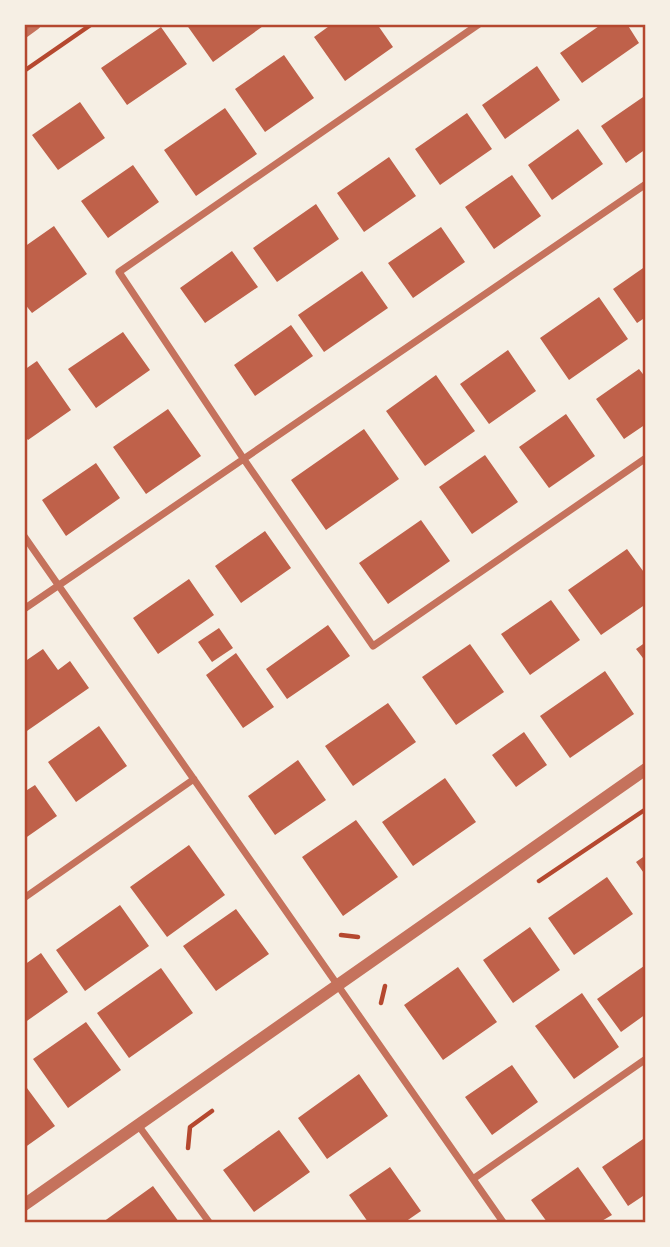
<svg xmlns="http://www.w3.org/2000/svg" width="670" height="1247" font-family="'Roboto Serif',serif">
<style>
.building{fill:#bf614a}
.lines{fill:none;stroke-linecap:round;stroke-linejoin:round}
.path{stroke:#b5482f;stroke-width:4.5}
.minor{stroke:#c5725c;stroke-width:7}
.tertiary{stroke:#c5725c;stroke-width:12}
.neatline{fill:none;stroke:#b5482f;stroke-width:2.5}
</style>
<rect width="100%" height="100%" fill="#f6efe4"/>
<path class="building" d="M186,24h80l-53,38z
M332,24h45l16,23 -48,34 -31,-44z
M602,24h25l12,19 -57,40 -22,-30z
M161,27l26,37 -60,41 -26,-37z
M284,55l30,43 -49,34 -30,-43z
M537,66l23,34 -55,39 -23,-34z
M646,95v54l-20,14 -25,-37z
M80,102l25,36 -47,32 -26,-35z
M225,108l32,46 -61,42 -32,-46z
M467,113l25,36 -52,36 -25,-36z
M578,129l25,35 -51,36 -24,-35z
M389,157l27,39 -52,36 -27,-39z
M133,165l26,37 -51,36 -27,-37z
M512,175l29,41 -47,33 -29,-42z
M316,204l23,35 -62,43 -24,-34z
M54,226l33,48 -55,39 -8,-10v-56z
M441,227l24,35 -52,36 -25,-35z
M232,251l26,36 -53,36 -25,-35z
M646,266v51l-9,6 -24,-34z
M362,271l26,37 -64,44 -26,-37z
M599,297l29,42 -59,41 -29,-42z
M291,325l22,31 -58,40 -21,-31z
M123,332l27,38 -54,38 -28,-39z
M508,350l28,41 -47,33 -29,-40z
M37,361l34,49 -43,30 -4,-4v-66z
M639,369l7,9v46l-22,15 -28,-40z
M436,375l39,56 -50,35 -39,-55z
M168,409l33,47 -55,38 -33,-47z
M566,414l29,42 -46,32 -30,-41z
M364,429l35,50 -73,51 -35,-50z
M485,455l33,47 -46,32 -33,-47z
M96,463l24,35 -54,38 -24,-36z
M421,520l29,41 -62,43 -29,-41z
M265,531l26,37 -50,35 -26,-37z
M627,549l19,26v29l-45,31 -33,-45z
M189,579l25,36 -56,39 -25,-36z
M551,600l29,40 -50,35 -29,-41z
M328,625l22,31 -63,43 -21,-30z
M219,628l14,20 -21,14 -14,-20z
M646,642v20l-10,-13z
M470,644l34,48 -48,33 -34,-48z
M43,649l15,21 12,-9 19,27 -65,45v-71z
M236,653l38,54 -31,21 -37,-53z
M605,671l29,43 -64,44 -30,-42z
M388,703l28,39 -63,44 -28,-40z
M99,726l28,40 -51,36 -28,-40z
M524,732l23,33 -31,22 -24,-32z
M298,760l28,40 -51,35 -27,-39z
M445,778l31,44 -63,44 -31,-44z
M35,785l22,31 -33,23v-47z
M356,820l42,57 -55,39 -41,-59z
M189,845l36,50 -58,42 -37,-50z
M646,855v21l-10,-14z
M607,877l26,37 -59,41 -26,-37z
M120,905l29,41 -64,45 -29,-41z
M236,909l33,45 -53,37 -33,-45z
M530,927l30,43 -47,33 -30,-43z
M41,953l27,39 -44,31v-58z
M644,966l2,48 -25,18 -24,-33z
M458,967l39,55 -54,38 -39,-55z
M161,968l32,45 -64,45 -32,-45z
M582,993l37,54 -45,32 -39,-53z
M86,1022l35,48 -53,38 -35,-49z
M512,1065l26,37 -46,33 -27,-38z
M359,1074l29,42 -61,43 -29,-41z
M24,1084l31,42 -31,22z
M279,1130l31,42 -56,40 -31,-42z
M646,1137v57l-18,12 -26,-39z
M390,1167l31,44 -16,11h-37l-19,-27z
M578,1167l34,48 -12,7h-53l-16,-22z
M153,1186l26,36h-76z"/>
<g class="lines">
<path class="path" d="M24,71l68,-47
M539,881l107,-72
M341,935l17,2
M381,1003l4,-17
M188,1148l2,-21 22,-16"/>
<path class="minor" d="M479,24l-360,248 124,186 130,188 273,-188
M24,536l479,686
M24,609l622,-425
M24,898l170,-119
M138,1125l71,97
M473,1179l173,-120"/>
<path class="tertiary" d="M24,32l11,-8
M24,1205l622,-436"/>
</g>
<rect width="670" height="1247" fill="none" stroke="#f6efe4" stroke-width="52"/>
<rect x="26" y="26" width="618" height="1195" class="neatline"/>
</svg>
